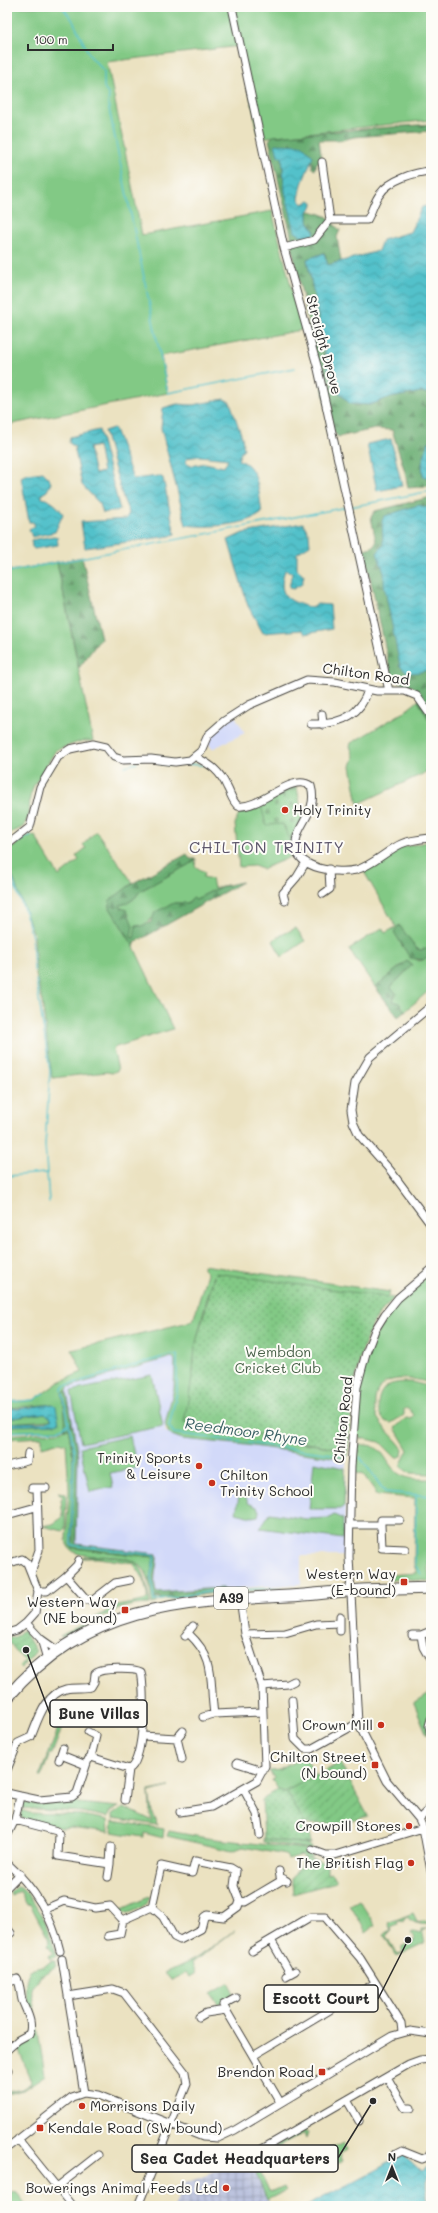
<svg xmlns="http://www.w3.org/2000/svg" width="438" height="2213" font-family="Mali,sans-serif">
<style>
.built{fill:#d2d9f9}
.industrial{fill:url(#industrial-grid)}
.grass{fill:#82c985;stroke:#567a58}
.forest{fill:url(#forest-firs);stroke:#4a6c4e}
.cemetery{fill:url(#cemetery-stones);stroke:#567a58}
.park{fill:url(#park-dots);stroke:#567a58}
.garden{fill:url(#garden-furrows);stroke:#567a58}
.water{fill:url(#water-waves);stroke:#3f767a;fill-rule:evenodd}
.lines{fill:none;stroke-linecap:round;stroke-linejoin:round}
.stream{stroke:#53c1ca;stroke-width:1.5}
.minor-casing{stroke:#484642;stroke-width:9}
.primary-casing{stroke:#484642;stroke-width:13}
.minor{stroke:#fff;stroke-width:7}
.primary{stroke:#fff;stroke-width:11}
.poi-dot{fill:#c8321e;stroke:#fdfcf7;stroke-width:1.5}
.labels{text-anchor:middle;stroke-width:4;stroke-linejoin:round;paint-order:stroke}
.shield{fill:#fdfcf7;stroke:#6a6a68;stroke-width:1}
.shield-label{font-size:13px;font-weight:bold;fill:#2b2b2b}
.street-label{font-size:14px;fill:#2b2b2b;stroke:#fdfcf7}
.poi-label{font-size:14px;fill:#2b2b2b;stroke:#fdfcf7;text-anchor:end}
.park-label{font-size:14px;fill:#49624a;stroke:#fdfcf7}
.water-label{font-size:15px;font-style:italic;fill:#396063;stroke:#fdfcf7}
.quarter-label{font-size:16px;letter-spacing:1px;fill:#5e576c;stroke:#fdfcf7}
.leader{fill:none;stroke:#2b2b2b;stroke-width:1.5}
.callout-dot{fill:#2b2b2b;stroke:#fdfcf7;stroke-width:1.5}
.callout{fill:#fdfcf7;stroke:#2b2b2b;stroke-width:1.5}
.callout-label{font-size:15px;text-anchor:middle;font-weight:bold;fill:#2b2b2b}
</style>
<defs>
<pattern id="industrial-grid" width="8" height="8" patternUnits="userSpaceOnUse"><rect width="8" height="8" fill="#bcc3de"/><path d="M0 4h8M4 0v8" fill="none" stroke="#999fb4"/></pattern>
<pattern id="forest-firs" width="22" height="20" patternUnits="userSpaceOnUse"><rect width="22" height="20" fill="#69ad72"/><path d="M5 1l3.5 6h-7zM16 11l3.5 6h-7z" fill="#578d5e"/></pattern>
<pattern id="cemetery-stones" width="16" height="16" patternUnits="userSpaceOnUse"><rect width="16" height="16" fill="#82c985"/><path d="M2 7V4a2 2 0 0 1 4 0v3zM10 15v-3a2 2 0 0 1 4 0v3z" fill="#6ba36d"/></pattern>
<pattern id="park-dots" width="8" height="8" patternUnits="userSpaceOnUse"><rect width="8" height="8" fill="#82c985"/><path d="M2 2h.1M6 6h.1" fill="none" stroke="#6ba36d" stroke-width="1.8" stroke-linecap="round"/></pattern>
<pattern id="garden-furrows" width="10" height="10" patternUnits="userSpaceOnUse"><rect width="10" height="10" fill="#82c985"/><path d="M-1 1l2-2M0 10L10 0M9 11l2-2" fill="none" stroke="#6ba36d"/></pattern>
<pattern id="water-waves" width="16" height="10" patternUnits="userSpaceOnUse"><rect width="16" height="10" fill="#53c1ca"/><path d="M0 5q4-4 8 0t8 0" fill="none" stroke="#459da4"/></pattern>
</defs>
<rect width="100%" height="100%" fill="#fdfcf7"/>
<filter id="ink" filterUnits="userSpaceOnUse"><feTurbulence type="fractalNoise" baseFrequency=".025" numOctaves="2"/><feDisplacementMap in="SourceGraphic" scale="8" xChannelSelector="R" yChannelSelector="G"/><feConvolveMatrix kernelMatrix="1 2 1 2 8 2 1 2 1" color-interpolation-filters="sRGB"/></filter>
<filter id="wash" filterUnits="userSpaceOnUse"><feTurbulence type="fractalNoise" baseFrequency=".012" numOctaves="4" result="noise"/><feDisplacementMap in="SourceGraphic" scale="16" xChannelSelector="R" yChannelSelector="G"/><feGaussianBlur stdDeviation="0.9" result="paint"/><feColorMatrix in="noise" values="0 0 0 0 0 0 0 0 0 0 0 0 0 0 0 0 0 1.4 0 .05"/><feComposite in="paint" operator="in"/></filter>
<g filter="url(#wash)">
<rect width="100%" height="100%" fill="#ebe2c1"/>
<path class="built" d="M234,714l11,19 -33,16 -6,-10z
M172,1357l3,3 -1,28 -9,36v7l4,3 13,5 65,6 99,14 -2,97h-43v28l-138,9 -7,-1 -2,-20 3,-11 -53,-13 -28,-4 -9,-157z"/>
<path class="industrial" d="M249,2159l21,47h-96l9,-22z"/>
<path class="grass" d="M7,7h424v113l-172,18 -19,-92 -133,16 35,173 130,-24 30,119 -141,26 7,37 -161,32z
M7,555l3,16 47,-9 36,179h-11l-26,9 -22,35 -4,12 -1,19 -6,11 -16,8z
M418,701l13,22v47l-73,34 -7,-38 3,-9 -4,-11 1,-3 53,-31z
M289,785l8,2 -36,19 22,18 9,22 4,2 1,3 -11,8 -24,10 -8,-3 -15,1 -4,-43 4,-10z
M96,831l37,52 -23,18v6l24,40 39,82 -60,19 5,22 -6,3 -5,-1 -55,6 -10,-77 -6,-26 -2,-40 -27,-74 2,-11 18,-13 8,-1 24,40 20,-16 -3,-4 10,-8 -3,-3z
M431,841v105l-10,4 -4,-1 -18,-24c-3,17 5,27 20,36l3,-1 9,-6v35l-26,22 -6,-8 -6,-2 -2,-14 21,-22 -5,-4 -32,26 -26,-38 33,-21 3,5 11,-6 -33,-57 40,-23z
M196,859l-1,7 10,7 -2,4 9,2 2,9 8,-2 -26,13 -4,-1 -4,5h-14l-32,23 -8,13 -3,-2 -11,-32c10,-2 15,-6 20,-14l48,-26z
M296,928l9,13 -23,16 -9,-16 4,-4z
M203,1265l187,27 -5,9 -171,-25c-10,32 -19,63 -21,97l104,69 51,8 -2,9 -100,-14 -64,-6 -13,-5 -4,-10 9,-36 1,-28 -3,-3 -104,30 -1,4 -5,1 5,31 -2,5 -7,2 -51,2v-6l48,-2 -2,-20 -44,4 -2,-6 27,-2 25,-18 23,-10 -10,-22 121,-29 14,-48 -4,-4z
M431,1273v110c-19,-5 -53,-11 -56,17 0,5 -1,11 1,15 6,13 19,22 27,34l-1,7 -6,2 -16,-16 -20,-4 -3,-3c-1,-42 9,-93 35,-127 11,-14 26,-24 39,-35z
M152,1375l11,51 -82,17 -10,-52z
M412,1382l19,5v87l-22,-1 -9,-7 8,-16 -13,-22 11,-10 6,1 2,-4 -6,-7 -4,1v6l-13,8c-17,-3 -16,-29 -4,-37 6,-4 18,-4 25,-4z
M45,1413l5,4 1,3 -44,3v-4z
M68,1427l5,29 -3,90 4,2 80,9 -4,21 4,22 1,-4 5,1 -3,2v4l-5,1c-2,-11 -2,-24 -7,-33 -18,-28 -77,-1 -79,-32l3,-49 -3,-46 -6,-2 -18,5v-10l-35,2v-4l53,-3z
M130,1436l7,32 -27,5 3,14 -23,5 -10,-45z
M360,1445c28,-2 23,22 43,31 9,4 19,3 28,3v66h-2l-1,25 3,11c-16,1 -27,-7 -43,1v-7l29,-2 -3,-8 1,-67 -40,-3v-4l-12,-17 -8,-1v-20l5,-1 -6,-1z
M314,1462l31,6 -1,38 -4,3h-31z
M58,1492l6,1 2,4 -1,32 -2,2 -21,-5 11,-2 10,-7 -2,-18 2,-2z
M243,1494l2,1 3,8 9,4 2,4 -1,5 -6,1 -16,-4 3,-17z
M270,1513l36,6 23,-1 5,-3 9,4v20l-83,-11z
M97,1556c47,3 45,5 53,48l-17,1 -14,4 -57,28 -2,-1 57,-30 31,-6 -4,-21 -11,-16 -35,-5h-20z
M431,1692v23l-4,20 -13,-32z
M92,1704l4,2 42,-2v3l-19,-1 -50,3 -17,45h-2l-9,23h-2l17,-42 2,-12 8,-15 7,-3 18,1z
M305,1756l10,20 -31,16 -6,-3 -6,-9 2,-2 -5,-7 10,-1z
M169,1787l-20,5 3,20 4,7 1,6 -44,-7v-4l11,-7 29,14 -3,-7 -1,-23z
M76,1800l2,3 41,4 -8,4 -3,6 -27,-5 -60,-4 2,-6 16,2z
M21,1810l9,3 51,2 27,5 1,12 -38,-5 -9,1 -41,-10z
M113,1821l51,8 -1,9 -19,-5 -1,4 -31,-5z
M264,1830v9l44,5 4,5 -49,-7z
M169,1831l38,7 97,11 8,2 -1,6 -7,1 -2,-3 -14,4 -2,-4 -43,-8 -11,4 -65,-15z
M19,1886c16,9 35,53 37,71l-6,2 -2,-3 5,-3 -5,-9 2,-2 -20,-38 -3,1 -7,-14 -9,5 -1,-4z
M148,1897h2c-2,9 -20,18 -28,16l-2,-3z
M359,1900l16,25 -9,7 -16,-27z
M413,1913l5,10 6,-2 5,3c-9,2 -15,-2 -22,-7l-4,2 1,2 -5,-1 -2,2 1,2 -7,3 1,4 -6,6 12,17 5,-2 -2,-5 14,-7 -4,-7 2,-1 8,2v-5h6l-5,2 3,12 -28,13 -14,-21 8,-5 -3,-7z
M235,1930l-43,33 4,10 -6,4 -4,-5 -14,9 -7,-8 30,-14z
M51,1961h5v5l-15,10 -10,12 14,87 -22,15 -16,4 1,-2 14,-3 9,-6 -1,-7 -13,-29c3,-7 13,-5 16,-13 7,-19 -17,-37 -3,-64l15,-4z
M228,1983l6,11 -16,10 -7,-11z
M302,2131l6,2 -2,6 -2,-5 -54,28z
M257,2167l6,1 2,2 -4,3 9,20 13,-6 2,4 -18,9 -11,-27 3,-2z
M10,2192l7,1 10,13h-20v-13z"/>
<path class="forest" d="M431,124v7l-77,6 -12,3h-23l3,22h-5l-2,8 -3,-2v-7l-30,-4 3,35 18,45h8l4,-5 -7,-11v-10c4,0 18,4 21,7 4,3 6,9 11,12l-3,7 4,24 -13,4 -4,-12 -17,6 21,110 8,20 14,15 20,1 15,-6 36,-7 10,2v48h-3l-6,22 1,13 8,1v8l-23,2 -3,-16 -13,-42 -17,-1 -37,8 -7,-8 -38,-177 -2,-17 -22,-95 4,-4z
M431,497v226l-13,-22 3,-6 -8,-8 -21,-8 -28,-130 8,-2 4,-5 -5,-25 4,-6z
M82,557l19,81 -22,30 -22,-106z
M187,854l3,5h6l-8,6 -48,26c-5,8 -10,12 -20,14l1,3 6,2 6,16 -2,11 3,1 2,-13 6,1 9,-4 4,-10 19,-9h14l4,-5 4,1 26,-13 20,-4 -106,60 -2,5 -24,-39 -1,-7 24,-18z
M399,925l18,24 4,1 10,-4v8l-8,6 -13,-2 -16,-26z
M407,961l5,4 -21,22 5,6 -3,8 6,2 6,8 -7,6 -23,-30z
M67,1391l11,65 -2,88 81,10c1,14 -5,21 -1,38l67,-4v4l-62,8 -2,-4h-3l-1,6 -5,-24 4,-21 -82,-9 1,-92 -5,-29 -3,3c1,-13 -1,-25 -3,-38z"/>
<path class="cemetery" d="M297,787l5,29h4l-7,9 -7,21 -9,-22 -17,1 -5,-20z"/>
<path class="park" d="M215,1273l179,25c-7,8 -16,16 -21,26 -20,41 -21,82 -25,126l-164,-28 9,-49 2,-27z
M278,1789c17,8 31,37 33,55l-47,-5 -2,-39z"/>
<path class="garden" d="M23,1630l13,21 -15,18 -2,-2 6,-5 -17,-21v-4h7z
M340,1763l28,53 -26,8h-37l-14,-25 -7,-7z
M305,1857l22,6v11l4,-1 5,9 -43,12 -1,-15z
M343,2142l4,8 -7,4 3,7 -13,7 -8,-16z"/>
<path class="water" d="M275,144l27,1 11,11 -11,28 -3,15 4,5 7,-4 3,2v4l-5,5v10l7,11 -4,5h-8l-8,-5 -10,-40 -3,-35 -4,-1z
M431,205v189l-10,-2 -36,7 -15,6 -20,-1 -14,-15 -8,-20 -21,-110 17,-6 4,12 50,-14 4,-11 28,-8 12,-25z
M224,399l6,3 12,35 2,12 -2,1 -4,10c21,4 21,36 24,53 -15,13 -56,15 -76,12l-25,-97 2,-20 14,-4 16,1zM200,456l28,3 -4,8 -19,-4 -14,3 -5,-3 1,-5z
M113,428l2,1 18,50 26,-3 4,2 12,56 -5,2 -85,12 -4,-26 45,-3 3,-6 -6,-15 -19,-67z
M99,430l21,80 -17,3 -3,-9 -18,-19 -8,-39 -5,-3 1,-6zM98,446l5,26 -8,2 -6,-26z
M391,439l11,47 -25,5 -10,-47z
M428,442h3v36l-8,-1 -1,-13z
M43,472l5,5 3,6 -4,8 -5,3v4c9,2 16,8 21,16l-8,18 -23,5 -3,-8 6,-3 -2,-4h-4l-8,-45 6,-3z
M418,505l13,3v75l-3,11 3,5v70c-12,3 -22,8 -31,-3l-16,-81v-12l-7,-20 6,-8 -1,-25 3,-4z
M303,523l6,11 1,11 -13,8v16l7,6 -2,9 -9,5 -4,-1 3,-15 -7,-3c-9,27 4,31 27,38l5,-4 13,1 2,24 -27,5 -3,-4 -39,3 -15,-27 -20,-66 15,-7z
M54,536l3,1 1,8 -24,4 -2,-2 -1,-7z
M53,1404l3,3 3,16 -4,1 -48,2v-3l40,-1 5,-3 -7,-6 -38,6v-11l11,1z
M404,2155l17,16 10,-6v9l-4,4v27l-120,1z"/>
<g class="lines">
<path class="stream" d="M62,7l10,12 18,37 14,15v16l5,9 -1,8 60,289 127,-25
M350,507l81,-16
M7,572l340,-65
M158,763l12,2
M185,764l18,1
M125,766l12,-3
M15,843l16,-8
M7,865l19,50 6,22 2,34
M36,980l14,91 -5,74 4,57
M7,1176l39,-3
M7,1402l27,-2 10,-7
M7,1432l51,-2 10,-6
M360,1457l25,35 46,4
M416,1495l-1,70 7,10
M154,1601l-3,-25 4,-21 -84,-10 3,-95 -12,-61 2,-3 106,-31h7v37l-8,34 5,7 173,23
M155,1601l52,-9 75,-4"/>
</g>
</g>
<g filter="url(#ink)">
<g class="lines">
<defs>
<path id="minor" d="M232,7l52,241 34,121 71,322
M322,162l8,58
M284,248l30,-8 16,-20h37c5,-8 7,-19 13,-26 9,-14 35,-22 51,-23
M322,714l1,11
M311,724c26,1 49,-7 57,-34
M196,757c15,8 24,14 31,30 4,7 5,14 11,19 23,3 53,-34 73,-20 8,27 -17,39 -15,61 2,22 42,27 60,23 16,-4 30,-19 45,-26 9,-4 20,-5 30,-6
M7,845l23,-18 10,-40 18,-30 12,-8 23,-5 13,3 8,10 9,3 28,-1 24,3 15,-2 11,-9 7,-16 16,-14 25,-16 58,-25 28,2 42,9h28l12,5 14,20
M323,894l7,-5 -1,-20
M285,901l-2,-8 14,-16 9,-15
M431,1006l-61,51 -15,26 -4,27 2,12 6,13 31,35 41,55
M431,1270l-33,28 -13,16 -10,16 -9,23 -9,34 -6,79 -2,91 9,166 29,58 32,38 4,9 8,43
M7,1466l20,-5 1,-8
M32,1488h14
M37,1489l2,61 -8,23 7,18 -3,22 -9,10 15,16 6,20
M7,1515l29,-8
M350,1525h31l1,23 23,1
M381,1525v-5h19
M7,1564l15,-5 5,4 4,10
M66,1576l11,-11 2,-5
M38,1591h9l19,-15 21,24h6l22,-17 15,-3
M340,1616v15
M431,1631l-10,4 2,12 8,14
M7,1633l10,-3 9,-7
M189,1634c28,26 20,46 25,80
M245,1634l40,-1 31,-9 24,-1
M412,1635h9
M185,1636l8,-10
M41,1639l17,12
M262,1686l26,-2 6,-3
M292,1700l3,39 10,10h6l47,-26
M203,1717l11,-3 49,-2
M431,1719l-2,7 2,9
M88,1732l8,4 -5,21
M142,1736l35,2
M177,1738l5,21
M177,1738l6,-7
M61,1755l25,10
M59,1760l4,-12
M237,1763l26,8
M7,1770l11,-27 13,-6c7,-17 14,-43 35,-48 8,-2 17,0 25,-2l3,-5 1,-8c5,-6 39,-6 46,-2 4,15 4,90 -12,97l-38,-12 -3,3 -11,33 -5,4 -33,3 -19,-4
M244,1790l13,24 3,21
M7,1793l13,3 -5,24 -8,16
M125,1800l4,-31
M180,1812l31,-5 46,-26 8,-15 -3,-80 -17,-52 -5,-36
M419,1819l12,-12
M15,1820l42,11 2,3 -1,22 52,8 -2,13
M312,1850l14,5h9l88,-27
M7,1863c27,24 45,53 53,88
M110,1864l1,-17
M279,1871l1,6 7,4
M7,1887l13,-13
M240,1901l5,1 39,-23
M45,1909l19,-8 31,7 15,-2 13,14 29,-13 9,-41 31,7 3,-12 36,7 5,3 -2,15 6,15 -2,6 -14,10 -17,-2 -3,2 -3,12 -21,11 -6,-3 -11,-20 -11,-10
M7,1928l4,5
M108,1936l12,-2 3,-14
M271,1940l19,33
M252,1951l58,-34h15l35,41 41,65 1,9
M62,1959l22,134
M286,1976l9,-5
M68,1996l45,-7 11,4 61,79 2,12 -2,5 -47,117
M236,1998l-13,7 57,97
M199,2017l7,-4 20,-3
M7,2050l11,-10 11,-6c5,-11 -3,-23 -7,-34 -2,-8 -1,-14 -5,-21l-9,4
M253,2056l122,-73
M7,2070h1
M387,2077l18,31h6
M347,2100l12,21
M18,2139l54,67
M7,2148l65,-51 12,-4 14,2 105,42 15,1 17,-8 157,-94 18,-5 21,3
M394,2155l8,-4 20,8 5,-2 4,-5
M248,2157l161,-93 11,-4 11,-1
M57,2187l41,-32"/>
<path id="primary" d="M7,1698c77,-92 172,-97 282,-102 24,-1 49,-5 73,-6 23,-1 46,-1 69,-2"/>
</defs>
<use href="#minor" class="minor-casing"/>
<use href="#primary" class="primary-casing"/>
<use href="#minor" class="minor"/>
<use href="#primary" class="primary"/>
</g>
</g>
<g class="poi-dot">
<circle cx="285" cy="810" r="4"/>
<circle cx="199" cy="1466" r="4"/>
<circle cx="212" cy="1483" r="4"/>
<rect x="400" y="1578" width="8" height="8" rx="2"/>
<rect x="121" y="1606" width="8" height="8" rx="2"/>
<circle cx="381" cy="1725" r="4"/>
<rect x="371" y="1761" width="8" height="8" rx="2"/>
<circle cx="409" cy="1826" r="4"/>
<circle cx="411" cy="1863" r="4"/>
<rect x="318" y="2068" width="8" height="8" rx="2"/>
<circle cx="82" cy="2106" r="4"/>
<rect x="36" y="2124" width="8" height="8" rx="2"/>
<circle cx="226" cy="2188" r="4"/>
</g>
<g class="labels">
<rect class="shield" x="214" y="1587" width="34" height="22" rx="3"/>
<g class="shield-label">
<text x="231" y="1603">A39</text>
</g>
<g class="street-label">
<text transform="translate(324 345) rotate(75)" y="5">Straight Drove</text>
<text transform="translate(366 674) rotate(8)" y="5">Chilton Road</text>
<text transform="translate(343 1420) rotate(-84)" y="5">Chilton Road</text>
</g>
<g class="poi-label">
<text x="293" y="815" text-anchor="start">Holy Trinity</text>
<text x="191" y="1463">Trinity Sports<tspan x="191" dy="16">&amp; Leisure</tspan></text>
<text x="220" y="1480" text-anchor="start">Chilton<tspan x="220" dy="16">Trinity School</tspan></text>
<text x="396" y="1579">Western Way<tspan x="396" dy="16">(E-bound)</tspan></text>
<text x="117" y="1607">Western Way<tspan x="117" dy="16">(NE bound)</tspan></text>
<text x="373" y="1730">Crown Mill</text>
<text x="367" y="1762">Chilton Street<tspan x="367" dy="16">(N bound)</tspan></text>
<text x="401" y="1831">Crowpill Stores</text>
<text x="403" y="1868">The British Flag</text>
<text x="314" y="2077">Brendon Road</text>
<text x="90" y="2111" text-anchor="start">Morrisons Daily</text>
<text x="48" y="2133" text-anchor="start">Kendale Road (SW bound)</text>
<text x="218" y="2193">Bowerings Animal Feeds Ltd</text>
</g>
<g class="park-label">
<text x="278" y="1357">Wembdon<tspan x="278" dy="16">Cricket Club</tspan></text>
</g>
<g class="water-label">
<text transform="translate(246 1432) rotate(8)" y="5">Reedmoor Rhyne</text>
</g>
<g class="quarter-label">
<text x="267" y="853">CHILTON TRINITY</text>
</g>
</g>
<path class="leader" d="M26 1650L50 1714M408 1940L378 1999M373 2101L338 2158"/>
<g class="callout-dot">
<circle cx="26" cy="1650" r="4"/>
<circle cx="408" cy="1940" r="4"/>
<circle cx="373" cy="2101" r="4"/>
</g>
<g class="callout">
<rect x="50" y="1700" width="97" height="27" rx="4"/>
<rect x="264" y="1985" width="114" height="27" rx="4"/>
<rect x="132" y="2145" width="206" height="27" rx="4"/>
</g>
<g class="callout-label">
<text x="99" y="1719">Bune Villas</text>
<text x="321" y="2004">Escott Court</text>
<text x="235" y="2164">Sea Cadet Headquarters</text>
</g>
<rect width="438" height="2213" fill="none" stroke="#fdfcf7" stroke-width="24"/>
<g transform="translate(392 2167)" stroke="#fdfcf7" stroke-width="3" paint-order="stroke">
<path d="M0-3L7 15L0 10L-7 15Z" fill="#2b2b2b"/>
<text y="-6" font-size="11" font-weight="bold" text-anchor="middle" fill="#2b2b2b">N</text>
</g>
<path d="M28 44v6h85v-6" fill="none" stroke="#2b2b2b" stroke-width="2"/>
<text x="34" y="44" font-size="12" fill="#2b2b2b" stroke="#fdfcf7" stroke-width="3" paint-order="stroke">100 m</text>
</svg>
